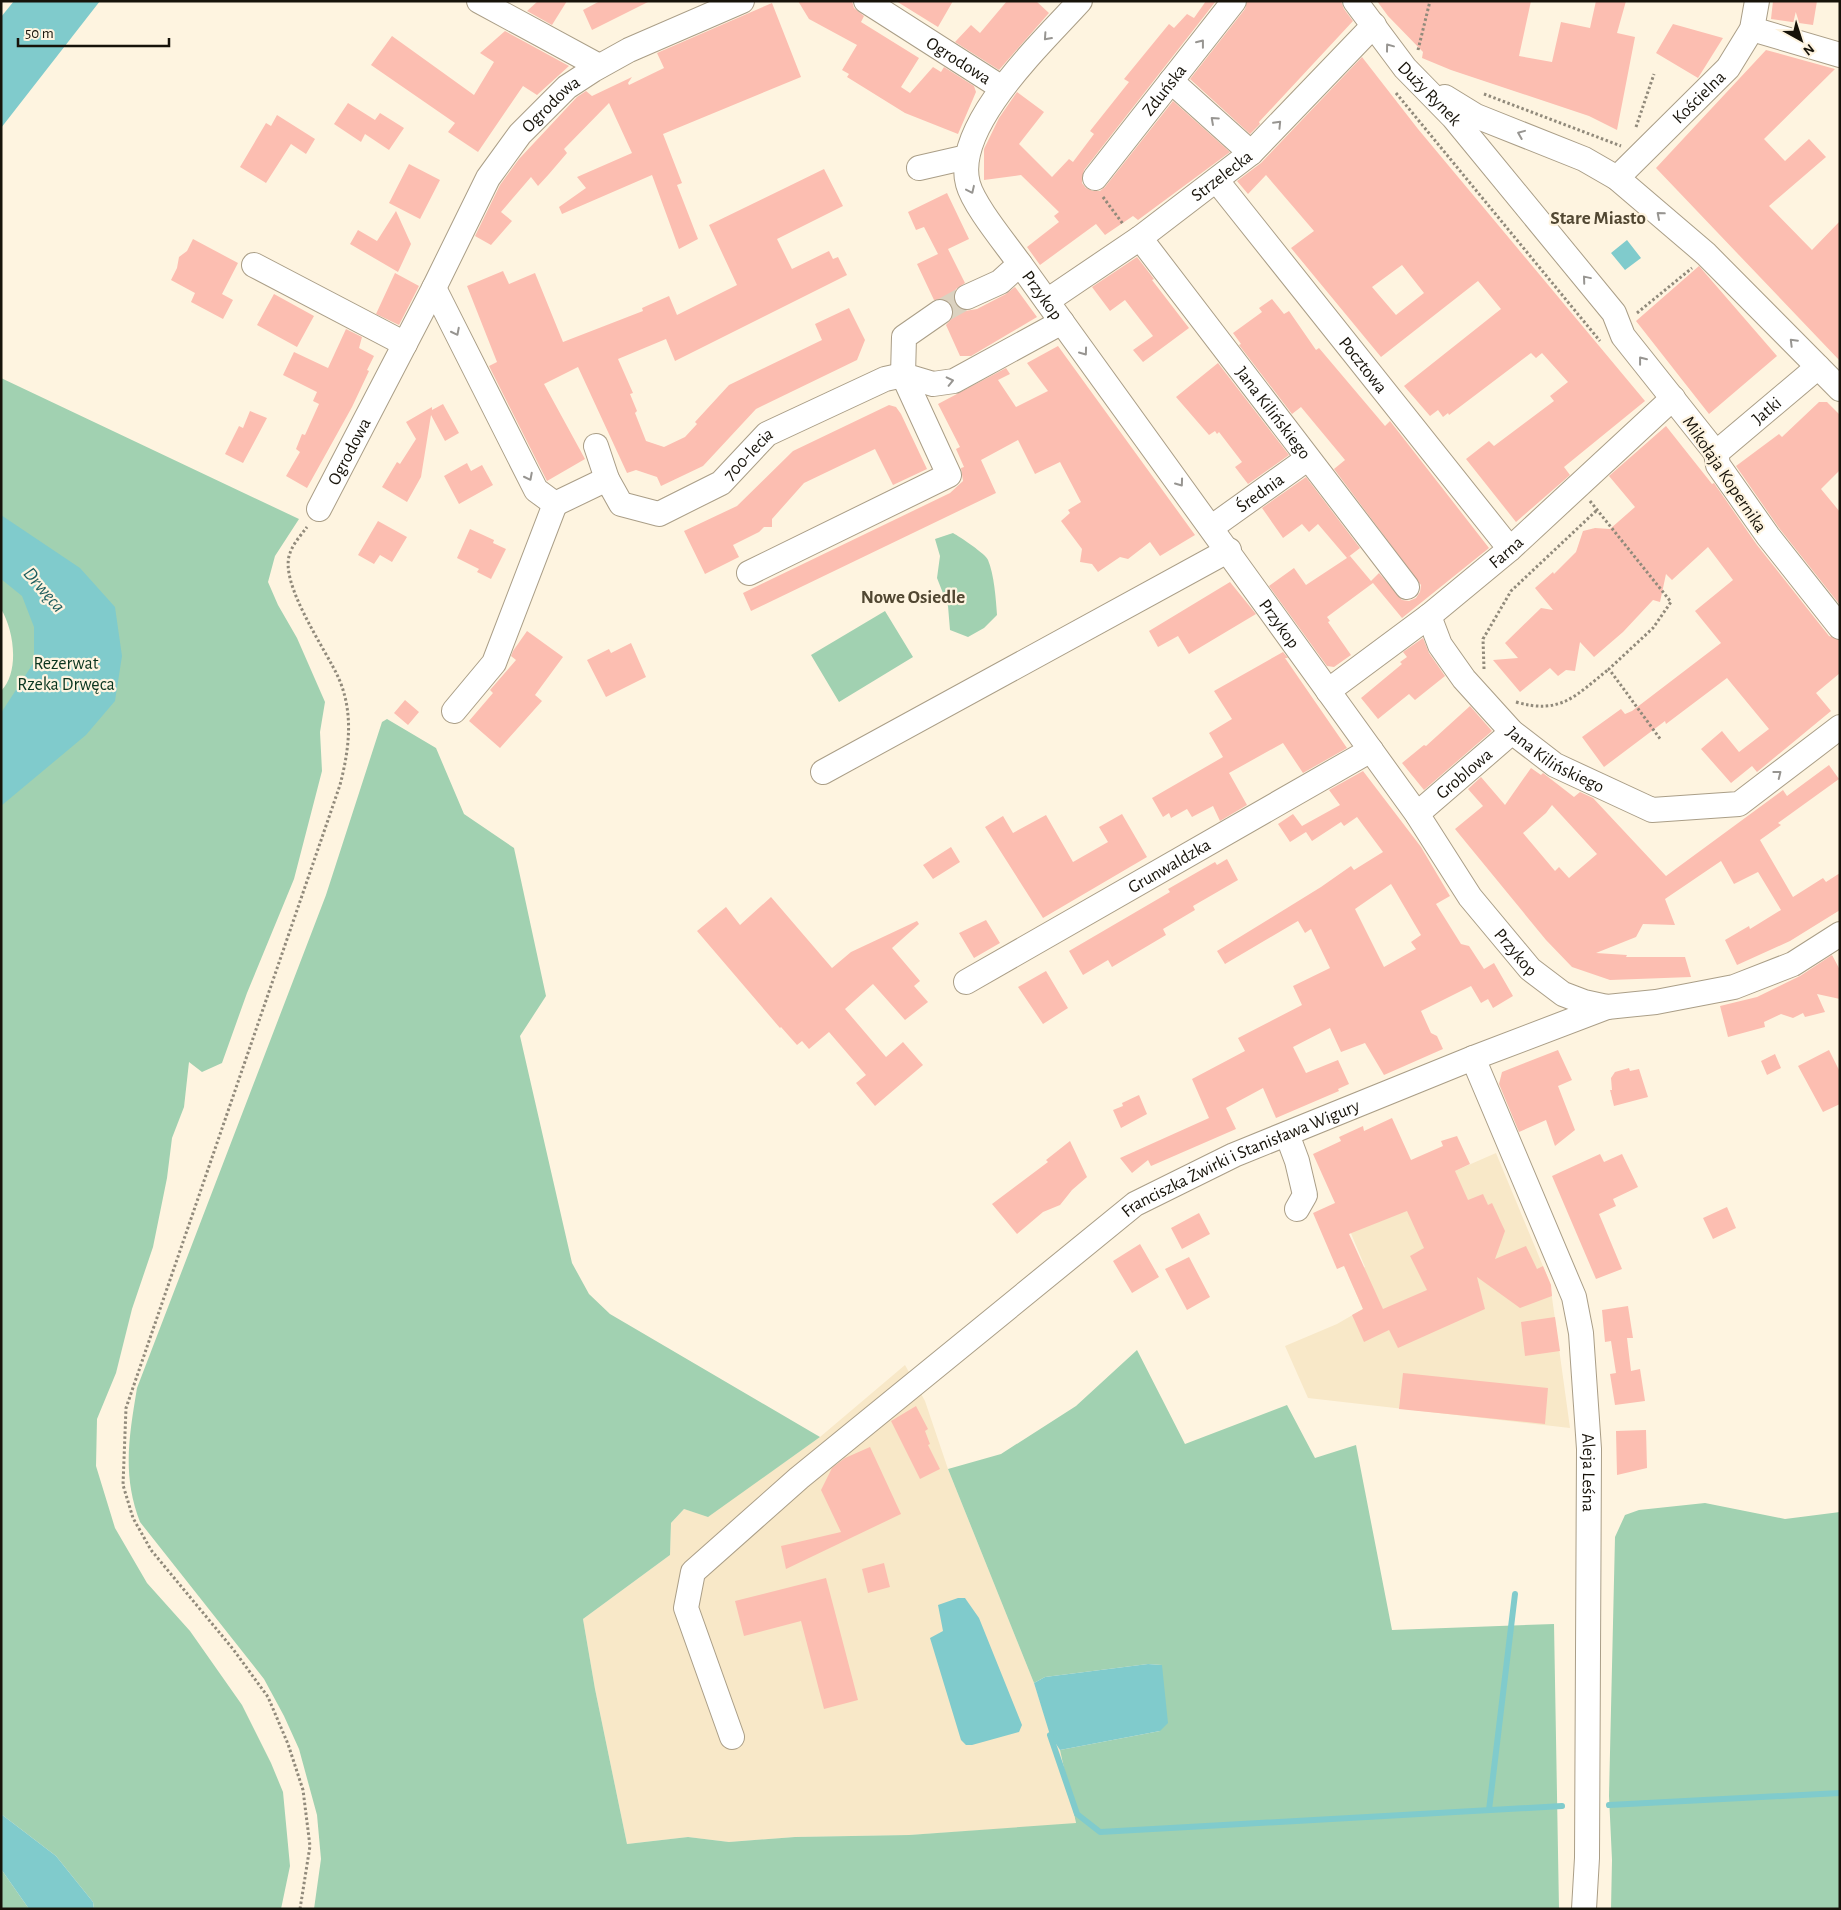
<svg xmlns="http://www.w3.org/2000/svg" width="1841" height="1910" font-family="'Alegreya Sans',sans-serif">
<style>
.built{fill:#f8e8c8}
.green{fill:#a1d1b1}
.water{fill:#80cbcc}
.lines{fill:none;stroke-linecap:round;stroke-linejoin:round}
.stream{stroke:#80cbcc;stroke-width:6}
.building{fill:#fcbeb1;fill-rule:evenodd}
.minor-tunnel{stroke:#dbd2c0;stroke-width:24;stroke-dasharray:24 12;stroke-linecap:butt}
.minor-casing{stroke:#aa9e87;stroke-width:26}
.path{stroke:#918a7b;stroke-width:3;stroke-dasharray:2.5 2.5;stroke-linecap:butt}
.minor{stroke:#fff;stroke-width:24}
.oneway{stroke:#979591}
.labels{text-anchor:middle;stroke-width:4.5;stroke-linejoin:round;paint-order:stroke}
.street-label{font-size:18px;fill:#17130a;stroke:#fef4e0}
.park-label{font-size:18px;fill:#09341e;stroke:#fef4e0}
.neighbourhood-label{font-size:19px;font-weight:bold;fill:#514732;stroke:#fef4e0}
.water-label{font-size:19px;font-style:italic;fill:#1b5b5c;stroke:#fef4e0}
</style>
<rect width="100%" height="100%" fill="#fef4e0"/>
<path class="built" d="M1496,1153l54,130 20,145 -262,-30 -23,-52 52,-22 26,-15 -15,-34 17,-8 -20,-48z
M905,1365l20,36 23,68 86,214 16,50 10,17 16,74 -167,11 -114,2 -66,5 -41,-5 -61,7 -32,-155 -12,-70 87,-64 1,-32 13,-14 24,7 112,-79z"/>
<path class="green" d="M1,378l298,141 -24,37 -7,26 10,23 19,33 28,64 -5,30 2,39 -28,108 -47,114 -25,70 -20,9 -13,-10 -5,45 -12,31 -5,40 -14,69 -21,62 -16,64 -19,46 -1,47 19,62 32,55 43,48 52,74 29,58 12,29 7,74 -9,43h-187l-1,-7 -37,-46 -55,-42v-1123c19,-19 13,-61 0,-82z
M953,533c7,4 33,21 35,27 6,14 8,39 9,55l-13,13 -16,9 -18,-7 -2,-24 -11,-28 3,-22 -5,-17z
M885,611l28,46 -74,45 -28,-47z
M387,719l49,29 28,66 50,34 32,148 -26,40 52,227 17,31 21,20 210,123 -112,80 -24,-8 -13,14 -1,32 -87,64 12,70 32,155 61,-7 41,5 66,-5 114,-2 167,-12 -16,-73 100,-19 2,-66 -14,-1 -103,13 -11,6 -86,-214 53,-15 75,-48 61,-56 48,94 102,-39 28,53 41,-13 36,185 162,-6 5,285h-1245l7,-50 -4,-44 -18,-66 -15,-33 -20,-37 -124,-157c-18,-47 -11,-85 -3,-134l189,-493 56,-173z
M1705,1503l80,16 55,-7v397h-229l1,-49 -3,-64 6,-259 10,-22 14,-5z
M1,1869l28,40h-28z"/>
<path class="water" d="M14,1h86l-99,127v-111z
M1627,240l14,18 -16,12 -14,-17z
M1,515l79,53 35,39 7,49 -7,45 -29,34 -85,71v-93l33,-51v-35l-12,-31 -21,-17z
M958,1598h7l14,20 43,107 -3,7 -47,13h-6l-5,-5 -31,-102 13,-7 -5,-26z
M1148,1664l14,1 6,58 -8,8 -100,19 -10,-15 -16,-52 11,-6z
M1,1814l55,42 37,46 1,7h-65l-28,-40z"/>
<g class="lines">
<path class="stream" d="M1050,1735l27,79 23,18 462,-26
M1609,1805l231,-12
M1489,1810l26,-216"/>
</g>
<path class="building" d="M538,1h29l-15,24 -25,-14z
M600,1h50l-58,29 -9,-20z
M798,1h54l2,7 10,8 -3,6 58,36 -18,29 9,6 23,-26 8,5 3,-5 30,19 2,6 -18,42 -53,-21 -58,-36 2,-3 -7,-4 15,-25 -48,-26z
M896,1h57l-15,26z
M1007,1h29l13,12 -50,57 -44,-28 16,-17 9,8z
M1206,1h10l-132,169 -2,13 4,5 7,3h7l5,-4 68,-86 57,51 -92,68 -5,-4 -28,19 -9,-11 -56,41 -13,-18 32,-25 -5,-6 5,-4 -38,-37 -37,5v-31l15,-31 18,-26 27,20 -25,32 33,33 17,-18 4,3 21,-28 -4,-3 39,-49 -5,-3 45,-55 5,4 13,-14 7,4z
M1247,1h94l3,8 9,12 -94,101 1,2 -10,10 -60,-55 55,-70z
M1377,1h154l-12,55 33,6 9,-40 29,6 6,-27h30l-9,32 18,4 -18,93 -28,-14 -138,-46 -29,-12 1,-6 -35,-36z
M1773,1h44l-4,24 -42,-6z
M772,3l29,74 -138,57 19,49 -5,2 21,54 -19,10 -27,-74 -90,39 -3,-7 27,-19 -9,-11 55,-24 -23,-50 -45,46 3,4 -18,21 -11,12 -7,-9 -30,35 11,9 -21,24 -16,-9 25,-51 19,-26 58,-62 9,-6 6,5 40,-19 -4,6 1,2 35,-17 -7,-15z
M1673,24l50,14 -25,40 -42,-25z
M505,31l64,35 -32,29 -14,-9 -45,66 -30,-20 7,-9 -84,-58 21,-29 82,59 20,-33 -14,-9z
M1766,50l69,19 -71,70 21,22 24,-22 17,18 -57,49 43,44 28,-29v140l-184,-193z
M1362,57l56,72 227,272 -81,66 6,8 -54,47 -50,-63 23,-18 5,5 60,-45 -4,-5 18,-14 -26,-29 -6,5 -5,-5 -82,62 -1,-2 -5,4 -5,-7 -8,6 -26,-30 97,-77 -23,-28 -97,76 -90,-109 23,-17 -48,-56 -18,19 -11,-13 24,-18zM1402,265l22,28 -28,22 -24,-28z
M348,103l27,17 5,-7 24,15 -15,22 -24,-16 -4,8 -27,-18z
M277,115l38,24 -9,15 -15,-10 -25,39 -26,-16 26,-44 5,3z
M409,164l31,16 -20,39 -31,-16z
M824,169l19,37 -66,33 15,30 37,-18 4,8 5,-2 9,18 -172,86 -9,-22 -48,20 15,34 -3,1 7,17 -2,2 11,28 18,6 21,-10 12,-13 -2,-2 34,-37 93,-45 -7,-16 34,-16 16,32 -8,20 -101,49 -53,57 -42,20 -4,-9 -21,-7 -9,3 -49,-106 -34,17 41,75 -38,22 -58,-115 8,-4 -30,-76 36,-15 6,13 26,-11 28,69 80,-31 -1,-3 27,-12 8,19 60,-30 -28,-60z
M947,193l22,46 -21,10 17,34 -9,6 -3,7 2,7 10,8 12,-2 29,-15 9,-7 22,30 -66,39h-11l-14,-31 7,-8 -1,-12 -7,-6 -11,1 -17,-36 21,-10 -14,-27 -8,3 -8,-18z
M396,211l15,33 -13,28 -48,-28 8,-14 19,11z
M193,239l45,24 -16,31 11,6 -10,19 -32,-17 4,-9 -24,-13 6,-12 2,-11 8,-6z
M1137,257l17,22 -2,1 37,48 -46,34 -10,-12 20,-14 -28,-36 -15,11 -18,-24z
M1699,266l78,90 -68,58 -73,-93z
M395,273l24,13 -20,39 -23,-11z
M274,294l40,22 -17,31 -40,-22z
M1272,299l12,15 5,-3 27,39 3,-2 66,78 5,-5 99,127 -87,70 -29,-35 -46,34 3,4 -2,1 23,33 -17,12 -7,-1 -58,-80 25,-18 12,17 44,-29 21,25 8,-8 23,27 7,1 7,-3 4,-6 1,-7 -87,-116 11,-9 -44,-53 -9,7 -53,-69 2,-1 -8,-11 29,-21 -3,-4z
M346,329l16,8 -3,11 15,8 -7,14 2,1 -17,36 -45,81 -21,-12 14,-24 -4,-3 6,-15 3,1 14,-31 -6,-3 4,-9 -34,-17 11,-23 34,16z
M1058,346l137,189 -35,21 -10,-14 -22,17 -8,-2 -22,15 -6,-8 -12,-2 2,-13 -21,-28 9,-8 -2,-3 13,-8 -21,-40 -25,12 -17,-34 -37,20 15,33 -245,118 -8,-18 207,-100 13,-12 -2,-13 3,-1 -8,-18 4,-2 -22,-43 68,-36 4,6 -12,6 18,27 32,-16 -21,-28z
M1218,363l71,92 -41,29 -13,-17 7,-5 -23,-30 -2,2 -2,-3 -6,4 -33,-38z
M1819,402h8l13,13v55l-19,19 19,23v93l-61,-77 -43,-62 43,-32 3,3z
M443,404l16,29 -14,8 -14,-26 -10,62 -14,25 -25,-15 15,-25 3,2 16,-25 -10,-17 26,-15v3z
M889,405l7,2 5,7 26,55 -34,16 -18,-36 -71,34 -32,36v8h-8l-5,5 -26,13 6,12 -34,17 -21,-43 53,-25 56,-55z
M250,411l17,7 -24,45 -18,-9 14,-28 4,2z
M1666,426l46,58 2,-1 43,62 72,91 11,4v33l-24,20 15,18 -74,61 -5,-6 -21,17 -30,-34 21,-18 17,21 30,-23 -42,-51 -61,46 -1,-3 -61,46 -22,-30 39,-28 4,5 7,-3 89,-68 -26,-32 38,-31 -25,-33 -36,33 -6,-6 -6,28 -7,-2 -30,32 -29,25 -14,-15 -5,29 -9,-1 -8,6 -8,-8 -30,24 -27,-32 25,-2 -13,-15 36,-35 12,2 -18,-22 18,-16 1,2 22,-22 7,-21 12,-3 15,1 25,-22 -26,-31z
M467,463l4,8 11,-6 11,20 -34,19 -15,-28z
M1306,477l54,71 -13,10 -29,-34 -9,8 -7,-8 -19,14 -21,-30z
M378,521l29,16 -15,25 -12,-7 -6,9 -16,-9z
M470,529l24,11 -1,3 13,6 -15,30 -14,-7 2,-3 -22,-11z
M1230,582l26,32 -67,40 -11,-18 -20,11 -9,-16z
M527,631l36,26 -28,38 7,6 -42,47 -31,-27 24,-28 -3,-3 26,-30 -5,-4 2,-5z
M1423,638l6,15 16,23 -30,24 -6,-6 -31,25 -17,-21 41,-34 -2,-2 7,-5 -4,-5z
M631,643l15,34 -40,20 -19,-37 22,-11 2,4z
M1283,652l5,6h-3l62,90 -44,25 -20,-30 -54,30 18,32 -27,16 -7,-15 -21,11 -5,-8 -16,9 -2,-5 -6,4 -11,-19 71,-41 -14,-24 23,-14 -18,-28z
M405,700l14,12 -11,13 -14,-12z
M1470,706l22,25 -68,59 -22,-27 22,-18 2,1z
M1829,765l10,14 -61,44 3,2 -21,15 33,57 30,-19 3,4 14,-9v37l-50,31 -53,24 -12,-25 24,-14 1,3 31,-19 -23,-38 -24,12 -13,-23 -56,38 10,26 -32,-1 -7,13 -40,16 31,2 -1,2h59l6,20 -81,3 -38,-13 -26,-27 -91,-111 28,-23 -15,-17 13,-12 24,28 26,-37 10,7 2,-2 31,24 6,-5 13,6 73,78 117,-86 4,6zM1552,805l45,49 -28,24 -10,-11 -4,4 -32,-38 23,-20z
M1363,771l58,76 29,49 -14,8 25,40 8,2 15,23 10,-6 19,33 -20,12 -5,-9 -7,4 -10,-17 -50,25 10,22 6,3 6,13 -59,26 -19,-32 -24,9 -11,-24 -37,19 13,26 32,-13 11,24 -11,5 1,2 -63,27 -13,-30 -37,20 10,21 -85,37 -3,-6 -16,13 -12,-15 89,-40 -17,-39 53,-28 -7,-13 64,-33 -9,-19 37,-18 -19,-39 -6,4 -7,-12 -73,43 -8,-13 104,-64 30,-21 3,4 29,-18 -26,-35 -13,9 -3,-4 -29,19 -6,-9 -16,10 -12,-18 15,-10 9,12 38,-21 -11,-15zM1391,884l30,51 -10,7 5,7 -32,18 -29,-58z
M1122,814l25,43 -104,61 -58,-91 18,-11 10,17 33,-18 27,47 35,-20 -9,-15z
M951,847l9,15 -27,17 -10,-14z
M1227,859l11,21 -45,26 2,4 -32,19 3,6 -54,32 -4,-7 -25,15 -14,-24 101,-59 -2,-3 47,-27 2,3z
M771,897l61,71 19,-16 66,-31 2,3 -27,24 28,33 -6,5 14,16 -23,18 -32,-36 -28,25 41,48 17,-15 20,23 -48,41 -19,-23 10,-8 -37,-43 -20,17 -7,-8 -5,4 -16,-18 -1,1 -83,-97 29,-24 14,18z
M986,920l14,23 -26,15 -15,-25z
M1832,955l8,15v29l-23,-5 8,18 -20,5 -2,-4 -10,5 -12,-4 -17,8 1,5 -37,10 -8,-31 37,-9 43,-21z
M1046,971l22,37 -25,16 -25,-37z
M1558,1050l14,30 -14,6 17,44 -20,16 -9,-26 -27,12 -20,-48 3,-12z
M1829,1050l11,22v32l-17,8 -25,-46z
M1775,1054l6,14 -14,7 -6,-14z
M1629,1068l1,3 9,-2 9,28 -34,9 -4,-16h2l-1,-12 4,-6z
M1139,1095l8,19 -26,14 -8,-18 10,-4 -1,-3z
M1392,1118l19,42 32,-14 -2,-5 16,-5 13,28 -15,7 13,29 15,-6 5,11 4,-2 13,28 -10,28 31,-13 11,23 6,-3 8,19 1,11 -32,12 -43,-31 8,32 -87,39 -9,-18 -25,12 -12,-27 11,-6 -19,-43 -7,3 -24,-56 22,-10 -22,-49 28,-13 -2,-4 24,-11 1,5zM1407,1211l17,37 -14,8 17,34 -44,19 -34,-75z
M1070,1141l17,36 -15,13 -12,15 -17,7 -26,22 -25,-30 56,-42 -2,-2z
M1600,1154l4,8 18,-8 16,33 -25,12 3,7 -17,8 23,55 -26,10 -44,-103z
M1727,1207l9,21 -23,11 -10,-21z
M1199,1213l11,21 -28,15 -11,-21z
M1140,1244l19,33 -27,16 -19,-32z
M1189,1257l21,40 -23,13 -22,-41z
M1628,1306l5,32h-6l4,33 9,-2 5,32 -30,4 -5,-31 6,-1 -5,-32 -6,1 -3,-32z
M1555,1317l5,34 -35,5 -4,-34z
M1403,1373l145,15 -3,36 -146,-15z
M916,1406l12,23 -3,2 5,13 -2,1 12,24 -20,10 -29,-58z
M1646,1430l1,38 -30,7 -1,-44z
M870,1447l31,67 -115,55 -5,-23 60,-14 -20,-42 11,-22 13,-10z
M884,1563l6,24 -22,6 -6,-24z
M826,1578l32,122 -34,9 -23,-88 -57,15 -9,-35z"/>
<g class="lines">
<path class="minor-tunnel" d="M940,312l27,-15"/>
<defs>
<g id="minor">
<path d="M479,1l120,65"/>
<path id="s1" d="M866,1l136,87"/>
<path id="s2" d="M1080,1c-36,40 -128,125 -112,183 6,22 38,60 52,80l397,550 53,83 60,72 33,25 21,8 23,5 49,-5 78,-15 59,-23 47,-30"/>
<path id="s3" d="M1355,1l50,67 48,49 161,196 9,23 93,117 2,12 50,71 72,91"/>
<path d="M1752,29l88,26"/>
<path d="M1171,81l80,72"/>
<path d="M1445,97l31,19 108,43 33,19 89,76 134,135"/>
<path d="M919,168l48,-11"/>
<path id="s4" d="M1095,178l139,-177"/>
<path id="s5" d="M1617,178l111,-110 24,-39 5,-28"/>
<path id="s6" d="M1217,181l293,368"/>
<path id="s7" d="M1140,238l267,349"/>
<path d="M254,265l151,79"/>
<path d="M434,288l102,202 19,14"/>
<path d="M967,297l33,-15 20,-18"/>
<path id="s8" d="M1047,301l93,-63 111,-85 123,-128"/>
<path d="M596,446l11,33"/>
<path id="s9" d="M1716,453l102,-86"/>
<path id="s10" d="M555,504l52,-25 14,25 38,10 62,-31 46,-49 118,-55 18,-4 30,9 21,-3 108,-59"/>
<path id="s11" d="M319,509l115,-221 54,-110 32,-44 47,-47 26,-17 36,-20 113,-49"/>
<path id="s12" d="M1212,527l95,-68"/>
<path d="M749,573l200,-98 -46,-100 1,-38 36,-25"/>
<path id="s13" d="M1429,616l11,29 24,34 48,53 43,33 97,45 87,-6 101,-77"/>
<path id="s14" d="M1328,691l101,-75 81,-67 163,-151"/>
<path d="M454,711l40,-48 61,-159"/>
<path d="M823,772l406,-222"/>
<path id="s15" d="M1417,814l95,-82"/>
<path id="s16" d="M966,982l405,-232"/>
<path id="s17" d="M1473,1058l101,239 7,36 8,116 -2,409 -3,51"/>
<path d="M1287,1134l10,27 8,34 -8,14"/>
<path id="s18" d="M732,1737l-46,-129 7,-36 106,-94 336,-274 99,-49 239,-97 134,-51"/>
</g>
</defs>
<use href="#minor" class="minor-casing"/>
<path class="path" d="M1418,50l12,-49
M1396,93l204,248
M1484,94l137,52
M1636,127l18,-53
M1103,197l20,27
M1637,313l55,-45
M1590,501l81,101 -18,26 -44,41 52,71
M1484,669l-1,-30 28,-48 86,-81
M1516,702c45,13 59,-6 93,-33
M300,1909l10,-63 -7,-56 -15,-46 -20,-47 -35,-48 -82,-99 -18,-32 -10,-33 3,-77 214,-623c9,-35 14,-71 -1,-106 -12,-28 -61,-96 -49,-126 3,-9 11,-18 17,-26"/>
<use href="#minor" class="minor"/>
</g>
<defs><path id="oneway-chevron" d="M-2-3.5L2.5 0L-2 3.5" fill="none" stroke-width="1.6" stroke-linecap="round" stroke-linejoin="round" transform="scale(1.25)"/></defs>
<g class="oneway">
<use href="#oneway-chevron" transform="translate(1047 37) rotate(132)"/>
<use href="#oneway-chevron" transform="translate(1201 43) rotate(-52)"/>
<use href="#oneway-chevron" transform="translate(1389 47) rotate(-127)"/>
<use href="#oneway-chevron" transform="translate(1214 120) rotate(-138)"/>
<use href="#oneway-chevron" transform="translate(1278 124) rotate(-46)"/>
<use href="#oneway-chevron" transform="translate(1521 134) rotate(-158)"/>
<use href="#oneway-chevron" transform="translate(971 190) rotate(65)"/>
<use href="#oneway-chevron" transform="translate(1660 215) rotate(-139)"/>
<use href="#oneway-chevron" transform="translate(1586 279) rotate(-130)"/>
<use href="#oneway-chevron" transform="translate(456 332) rotate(63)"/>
<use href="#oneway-chevron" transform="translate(1793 342) rotate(-135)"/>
<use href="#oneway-chevron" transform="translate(1084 352) rotate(54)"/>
<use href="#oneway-chevron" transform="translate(1642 360) rotate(-128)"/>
<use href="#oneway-chevron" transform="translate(950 381) rotate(-13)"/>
<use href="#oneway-chevron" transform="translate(529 477) rotate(63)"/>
<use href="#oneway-chevron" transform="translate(1180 483) rotate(54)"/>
<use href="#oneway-chevron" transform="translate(1778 774) rotate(-38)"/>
</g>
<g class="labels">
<g class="street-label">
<text dy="6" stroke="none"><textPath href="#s1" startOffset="110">Ogrodowa</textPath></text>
<text dy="6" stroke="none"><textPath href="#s4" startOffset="112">Zduńska</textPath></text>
<text dy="6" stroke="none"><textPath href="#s5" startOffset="115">Kościelna</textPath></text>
<text dy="6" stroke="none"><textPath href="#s3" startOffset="119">Duży Rynek</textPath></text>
<text dy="6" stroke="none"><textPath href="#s11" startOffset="469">Ogrodowa</textPath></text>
<text dy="6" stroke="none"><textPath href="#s8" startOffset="215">Strzelecka</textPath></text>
<text dy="6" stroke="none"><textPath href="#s2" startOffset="356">Przykop</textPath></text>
<text dy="6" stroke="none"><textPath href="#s6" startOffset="235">Pocztowa</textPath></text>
<text dy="6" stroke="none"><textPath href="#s9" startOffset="66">Jatki</textPath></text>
<text dy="6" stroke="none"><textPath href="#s7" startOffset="220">Jana Kilińskiego</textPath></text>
<text dy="6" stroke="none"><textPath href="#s11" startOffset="65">Ogrodowa</textPath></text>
<text dy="6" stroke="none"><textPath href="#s10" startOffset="235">700-lecia</textPath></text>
<text transform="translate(1725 474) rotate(56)" y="6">Mikołaja Kopernika</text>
<text dy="6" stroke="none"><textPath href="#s12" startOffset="59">Średnia</textPath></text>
<text dy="6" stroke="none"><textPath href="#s14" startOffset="226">Farna</textPath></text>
<text dy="6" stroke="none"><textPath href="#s2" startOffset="761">Przykop</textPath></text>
<text dy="6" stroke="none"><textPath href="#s13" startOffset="196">Jana Kilińskiego</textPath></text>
<text dy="6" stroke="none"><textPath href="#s15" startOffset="62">Groblowa</textPath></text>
<text dy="6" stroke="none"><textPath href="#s16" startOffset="234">Grunwaldzka</textPath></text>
<text dy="6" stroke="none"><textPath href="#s2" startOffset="1166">Przykop</textPath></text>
<text dy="6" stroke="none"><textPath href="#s18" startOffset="864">Franciszka Żwirki i Stanisława Wigury</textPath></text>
<text dy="6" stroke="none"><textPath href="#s17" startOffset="436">Aleja Leśna</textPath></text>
</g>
<g class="park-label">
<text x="66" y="669">Rezerwat<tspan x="66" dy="21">Rzeka Drwęca</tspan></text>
</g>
<g class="neighbourhood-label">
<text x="1598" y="224">Stare Miasto</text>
<text x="913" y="603">Nowe Osiedle</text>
</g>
<g class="water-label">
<text transform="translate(45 589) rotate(49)" y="7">Drwęca</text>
</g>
</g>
<rect width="1841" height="1910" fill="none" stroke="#17130a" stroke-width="5"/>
<g transform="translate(1801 40) rotate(141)" stroke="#fef4e0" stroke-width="4" paint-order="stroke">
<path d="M0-4L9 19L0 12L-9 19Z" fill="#17130a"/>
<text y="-8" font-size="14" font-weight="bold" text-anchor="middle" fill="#17130a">N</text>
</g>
<path d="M18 38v8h151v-8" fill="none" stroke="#17130a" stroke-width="2.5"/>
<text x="25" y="38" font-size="15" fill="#17130a" stroke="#fef4e0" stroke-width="4" paint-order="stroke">50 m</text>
</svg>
